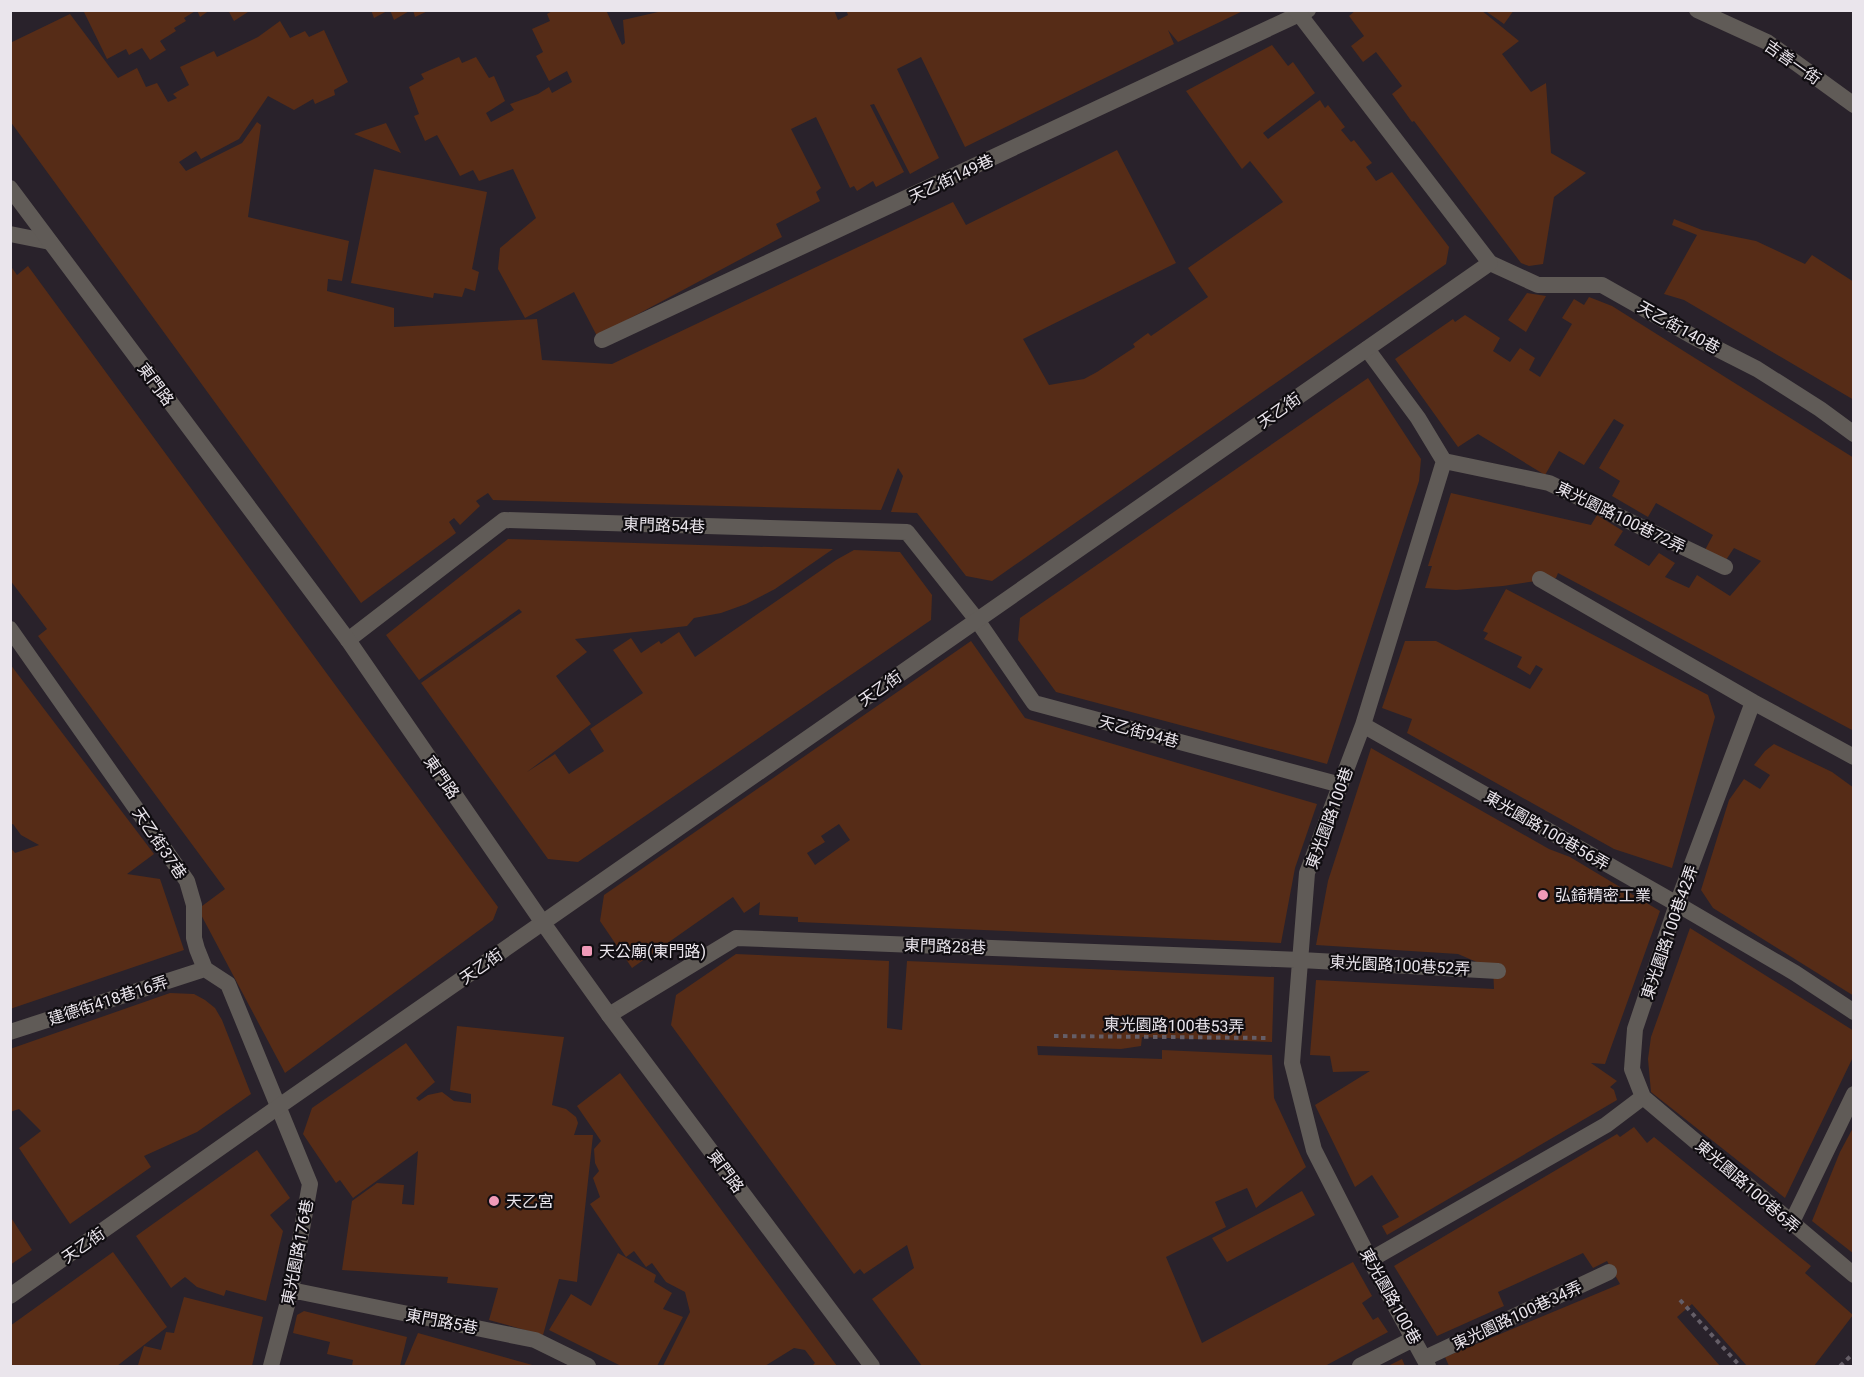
<svg xmlns="http://www.w3.org/2000/svg" width="1864" height="1377" font-family="Roboto,'Noto Sans TC',sans-serif">
<style>
.building{fill:#562c17;fill-rule:evenodd}
.lines{fill:none;stroke-linecap:round;stroke-linejoin:round}
.path{stroke:#655e67;stroke-width:4;stroke-dasharray:4.5 4.5;stroke-linecap:butt}
.service{stroke:#605b57;stroke-width:16}
.minor{stroke:#605b57;stroke-width:16}
.poi-dot{fill:#ef9ab8;stroke:#100d11;stroke-width:2}
.labels{text-anchor:middle;stroke-width:4.5;stroke-linejoin:round;paint-order:stroke}
.street-label{font-size:16px;fill:#eae5ec;stroke:#100d11}
.poi-label{font-size:16px;fill:#eae5ec;stroke:#100d11;text-anchor:start}
</style>
<rect width="100%" height="100%" fill="#29222b"/>
<path class="building" d="M83,10h114l-13,8 2,3 -12,7 2,3 -16,10 6,9 -16,10 -8,-12 -13,7 -3,-6 -19,10z
M197,10h13l-10,7z
M228,10h23l-17,11z
M371,10h18l-15,8z
M390,10h21l-17,10z
M413,10h17l-15,7z
M554,10h52l16,35 3,-2 -2,-23 44,-10h167l4,10 10,-5 -2,-5h399l-67,32 -10,-12 6,14 -209,103 -44,-90 -24,12 42,89 -29,16 -36,-70 -4,1 34,67 -28,15 -3,-6 -16,10 -3,-5 -4,2 -34,-71 -25,12 30,59 -5,4 4,9 -44,23 6,13 -185,99 -23,-44 -49,26 -27,-49 2,-21 36,-30 -23,-49 -34,12 -6,-11 -13,6 -23,-41 -12,6 -11,-25 5,-2 -10,-27 15,-8 -3,-5 38,-17 3,6 14,-6 13,21 5,-2 11,25 -19,12 5,9 23,-12 -4,-6 28,-10 11,-7 3,6 20,-11 -5,-11 -18,10 -13,-25 7,-4 -11,-23 18,-8 -3,-7z
M1356,10h125l38,31 -17,13 29,38 15,-9 5,70 35,20 -32,24 -11,67 -14,2 -8,-3 -107,-142 -2,1 -20,-28 10,-8 -26,-34 -13,10 -12,-16 13,-10 -15,-20z
M1488,10h26l-10,14 -17,-12z
M70,14l48,64 19,-10 9,19 11,-4 11,19 9,-4 -4,-4 16,-9 -9,-18 34,-16 3,6 41,-20 22,-16 10,17 15,-7 4,6 15,-7 24,52 -14,8 1,5 -20,9 -2,-5 -19,11 -26,-14 -29,43 -38,20 -5,-8 -17,11 7,9 56,-28 15,-21 4,3 -13,92 101,24 -7,40 -14,-2 -1,12 67,17v19l143,-8 5,41 70,4 341,-162 13,23 151,-75 59,113 -153,76 26,46 35,-6 13,-7 38,-25 -2,-3 15,-11 3,3 57,-39 -20,-29 95,-66 -33,-41 -8,8 -56,-78 86,-46 16,21 5,-4 22,31 -52,40 5,6 52,-39 5,8 3,-3 17,22 -4,3 10,12 3,-2 18,23 -6,4 10,14 16,-9 57,75 -3,17 -454,317 -26,-5 -49,-63 -26,-1 12,-36 -5,-8 -17,42 -388,-10 -5,-7 -12,8 4,5 -20,19 -6,-7 -5,4 7,11 -95,70 -351,-482v-78z
M386,123l15,30 -47,-19z
M374,169l113,23 -15,77 7,3 -4,19 -10,-3 -3,9 -28,-4 -1,5 -82,-15z
M1674,219l28,11 54,11 49,23 7,-9 42,27v118l-170,-100 -20,-6 33,-59 -25,-10z
M10,265l7,10 11,-9 470,641 -5,13 -208,153 -87,-164 27,-20 -187,-253 9,-7 -37,-49z
M1527,293l19,3 -20,36 -18,-12z
M1589,297l23,9 242,152v273l-296,-158 -2,5 -53,8 -47,4 -31,-2 7,-22h-4l23,-73 140,32 6,-10 26,16 -9,14 35,21 10,-13 16,10 -10,14 24,11 8,-13 33,21 31,-35 -27,-13 -10,15 -19,-13 8,-15 -57,-32 -8,14 -36,-21 8,-15 -21,-13 25,-43 -10,-6 -30,46 -25,-14 -14,24 -67,-41 -20,13 -63,-88 58,-40 2,3 10,-7 35,23 -7,13 17,11 10,-14 15,10 -6,12 11,7 32,-53 -10,-6 12,-19 10,6z
M1368,378l53,81 -2,22 -92,283 -271,-72 -38,-52 2,-22z
M508,539l325,10 -58,40 -29,15 -25,9 -27,5 -7,8 -112,13 12,13 -31,24 35,48 -64,48 28,-18 14,20 35,-23 -14,-22 53,-36 -30,-43 18,-12 10,15 18,-12 2,3 18,-12 16,25 141,-97 18,-10 46,2 32,43 -1,25 -353,242 -30,-3 -127,-176 101,-71 -3,-3 -100,71 -33,-45z
M1506,589l202,106 7,22 -43,151 -58,-19 -207,-116 5,-14 -30,-11 23,-67h31l94,48 13,-20 -7,-4 -6,10 -13,-8 5,-10 -38,-18 4,-6 -5,-2z
M971,641l54,77 292,86 -22,64 -14,75 -483,-21v-5l-39,-2 1,-13 -16,11 -11,-16 -101,71 -32,-47 4,-26zM839,824l11,16 -35,25 -8,-12 18,-11 -4,-6z
M10,664l144,190 -27,20 33,5 24,71 -174,59v-162l5,6 24,-8 -18,-10 -8,-11 -3,1z
M1774,744l58,28 22,16v208l-141,-88 -12,-18 28,-90 15,-21 16,10 10,-14 -16,-10 11,-14z
M1371,748l178,101 21,8 90,54 -55,153 -14,-1 26,18 -7,6 4,3 3,10 -230,135 -5,-9 17,-9 -27,-42 -17,12 -40,-82 55,-34 -37,1 -3,-16 -20,-1 6,-75 178,9 -1,-20 -35,-15 -142,-9 12,-64z
M1690,928l164,103v24l-69,143 -134,-106 -3,-33 3,-22z
M736,954l153,7 -2,67 15,2 5,-69 367,16 -2,65 -130,-5 -1,9 -20,3 -84,-3 1,9 124,4v-9l110,5 2,43 32,69 -50,41 -9,-20 -32,14 11,25 -60,30 36,86 151,-81 19,34 -10,7 11,17 5,-3 10,15 -63,34h-403l-50,-67 42,-31 -7,-23 -43,29 -4,-5 -6,5 -183,-249 5,-30z
M170,993l24,1 11,6 10,8 7,12 29,74 -54,38 -53,24 7,11 -81,57 -51,-76 22,-17 -22,-22 -9,3v-63z
M457,1026l107,11 -12,68 14,4 10,8 2,6 -4,12h19l-16,147 -18,-3 -16,56 -54,-15 9,-32 -51,-5 1,-6 -106,-7 10,-69 25,-18 27,2 -2,19 12,1 4,-54 -65,47 -13,-18 -4,3 -33,-49 9,-26 94,-65 29,39 -19,16 3,3 9,-6 14,-3 12,9 17,2v-9l-21,-4z
M620,1073l217,293h-25l3,-3 -10,-13 -11,-2 -29,18h-102l27,-54 -5,-20 -19,-10 -14,-19 -6,4 -12,-16 -8,6 -36,-53 10,-7 -7,-19 6,-7 -4,-8 -1,-14 7,-8 -24,-35z
M1854,1126v128l-42,-33 28,-69z
M1634,1127l13,16 7,-6 157,129 -6,7 48,42 -39,51h-67l-55,-62 -15,13 43,49h-271l-4,-9 175,-73 -13,-23 -14,7 -10,-15 -85,39 6,14 -67,30 -43,-70 223,-132 3,3z
M257,1150l33,48 -20,17 13,16 -17,70 -40,-11 -2,6 -27,-9 -12,-10 -14,11 -35,-52z
M1302,1191l13,24 -88,47 -15,-24z
M10,1216l22,34 -22,15z
M113,1252l54,75 -50,39h-107v-40z
M618,1253l38,22 -2,7 18,11 -9,16 20,8 -26,49h-36l-72,-36 22,-36 20,12z
M184,1297l79,20 -11,49h-108l-6,-1 6,-19 17,4 5,-18 8,1z
M304,1311l103,26 -7,29h-48l1,-6 -26,-6 3,-12 -37,-9 4,-18z
M418,1333l118,33h-132z
M1402,1359l3,7h-17z"/>
<g class="lines">
<path class="path" d="M1054,1036l216,2
M1680,1300l60,66
M1840,1366l14,-13"/>
<path class="service" d="M1697,10l70,32 87,63
M10,234l40,8
M1490,263l48,22h64l92,52 63,32 63,40 34,25
M602,340l706,-330
M1367,349l51,69 26,43 -81,264 -56,148 -15,190 22,87 56,110 58,106
M1444,461l105,22 176,84
M10,629l177,252 7,24v33l3,11 8,20 23,15 82,200 -19,106 -20,76
M348,640l156,-120 403,12 70,88 57,83 307,82
M1753,702l101,55
M1363,725l314,179 118,69 59,39
M609,1015l127,-77 565,22 197,11
M10,1032l195,-63
M1643,1097l211,178
M1791,1224l63,-130
M1370,1260l236,-135 37,-28 -11,-28 3,-40 42,-125 76,-202 -213,-123
M291,1290l244,50 53,26
M1425,1358l184,-86
M1360,1366l53,-27"/>
<path class="minor" d="M10,188l338,452 195,283 66,92 263,351
M10,1296l268,-189 1212,-844 -194,-253"/>
</g>
<g class="poi-dot">
<circle cx="1543" cy="895" r="6"/>
<rect x="581" y="945" width="12" height="12" rx="3"/>
<circle cx="494" cy="1201" r="6"/>
</g>
<g class="labels">
<g class="street-label">
<text transform="translate(1793 62) rotate(35)" y="6">吉善一街</text>
<text transform="translate(951 178) rotate(-25)" y="6">天乙街149巷</text>
<text transform="translate(1679 327) rotate(29)" y="6">天乙街140巷</text>
<text transform="translate(156 384) rotate(53)" y="6">東門路</text>
<text transform="translate(1279 410) rotate(-35)" y="6">天乙街</text>
<text transform="translate(1621 517) rotate(26)" y="6">東光園路100巷72弄</text>
<text transform="translate(664 525) rotate(2)" y="6">東門路54巷</text>
<text transform="translate(880 688) rotate(-35)" y="6">天乙街</text>
<text transform="translate(1139 731) rotate(15)" y="6">天乙街94巷</text>
<text transform="translate(442 777) rotate(55)" y="6">東門路</text>
<text transform="translate(1329 818) rotate(-70)" y="6">東光園路100巷</text>
<text transform="translate(1547 830) rotate(30)" y="6">東光園路100巷56弄</text>
<text transform="translate(160 843) rotate(56)" y="6">天乙街37巷</text>
<text transform="translate(1669 932) rotate(-71)" y="6">東光園路100巷42弄</text>
<text transform="translate(945 946) rotate(2)" y="6">東門路28巷</text>
<text transform="translate(1400 965) rotate(3)" y="6">東光園路100巷52弄</text>
<text transform="translate(481 966) rotate(-35)" y="6">天乙街</text>
<text transform="translate(108 1000) rotate(-18)" y="6">建德街418巷16弄</text>
<text transform="translate(1174 1025) rotate(1)" y="6">東光園路100巷53弄</text>
<text transform="translate(726 1171) rotate(53)" y="6">東門路</text>
<text transform="translate(1748 1186) rotate(41)" y="6">東光園路100巷6弄</text>
<text transform="translate(83 1245) rotate(-35)" y="6">天乙街</text>
<text transform="translate(297 1252) rotate(-79)" y="6">東光園路176巷</text>
<text transform="translate(1391 1296) rotate(61)" y="6">東光園路100巷</text>
<text transform="translate(1517 1315) rotate(-25)" y="6">東光園路100巷34弄</text>
<text transform="translate(442 1321) rotate(11)" y="6">東門路5巷</text>
</g>
<g class="poi-label">
<text x="1555" y="901">弘錡精密工業</text>
<text x="599" y="957">天公廟(東門路)</text>
<text x="506" y="1207">天乙宮</text>
</g>
</g>
<rect width="1864" height="1377" fill="none" stroke="#eae5ec" stroke-width="24"/>
</svg>
